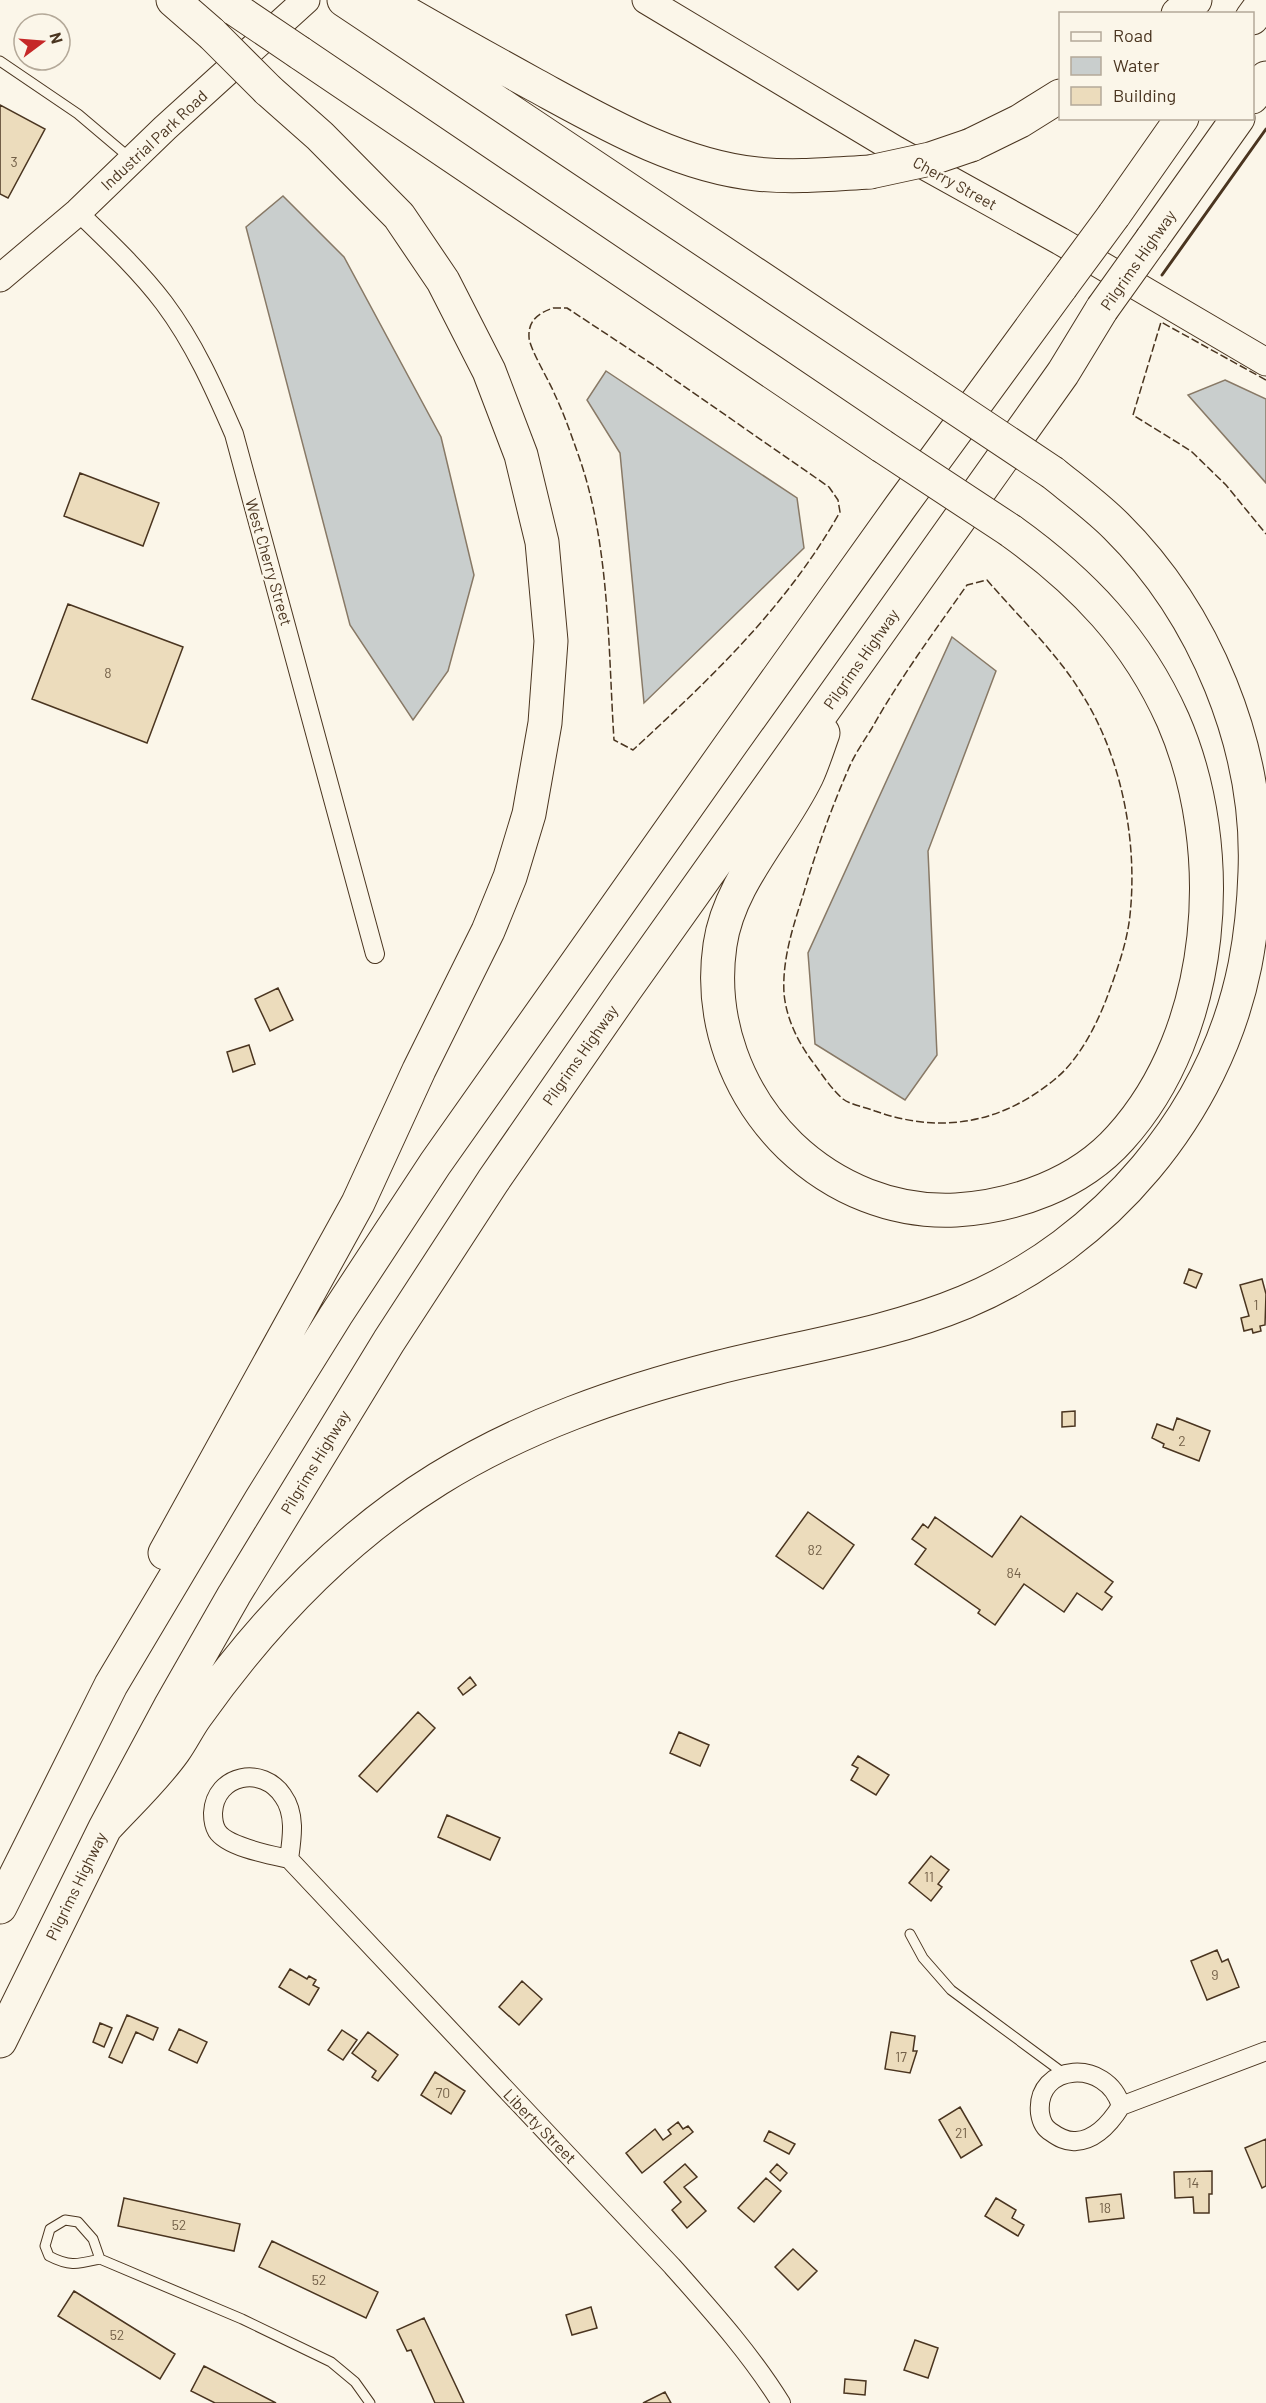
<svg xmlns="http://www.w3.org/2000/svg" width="1266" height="2403" font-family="Barlow,sans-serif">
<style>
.water{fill:#c9cecd;stroke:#887966;stroke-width:1.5}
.building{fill:#ecdcbc;stroke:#4a3520;stroke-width:1.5}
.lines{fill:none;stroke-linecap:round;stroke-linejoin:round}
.lane-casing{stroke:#4a3520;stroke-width:11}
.street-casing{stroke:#4a3520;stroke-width:20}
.secondary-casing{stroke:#4a3520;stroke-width:29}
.highway-casing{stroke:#4a3520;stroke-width:35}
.lane{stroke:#fbf6e9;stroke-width:9}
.street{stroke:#fbf6e9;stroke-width:18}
.secondary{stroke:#fbf6e9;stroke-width:27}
.highway{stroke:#fbf6e9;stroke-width:33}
.highway-bridge-casing{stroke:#4a3520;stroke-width:35;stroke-linecap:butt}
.highway-bridge{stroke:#fbf6e9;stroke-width:33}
.fence{stroke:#4a3520;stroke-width:1.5;stroke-dasharray:8 3;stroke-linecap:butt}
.wall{stroke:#4a3520;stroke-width:3}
.labels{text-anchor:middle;stroke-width:4.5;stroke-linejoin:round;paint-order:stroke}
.number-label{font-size:14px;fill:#725f47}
.street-label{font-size:16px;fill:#4a3520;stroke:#fbf6e9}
</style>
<rect width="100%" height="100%" fill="#fbf6e9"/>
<path class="water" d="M283,196l61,61 97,180 33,138 -26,96 -35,49 -63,-95 -104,-398z
M606,371l191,127 7,50 -160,155 -24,-250 -33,-53z
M1225,380l41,19v84l-78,-88z
M952,637l44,34 -68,180 9,204 -32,45 -90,-56 -7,-91z"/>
<path class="building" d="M0,105l45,24 -37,69 -8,-4z
M80,473l79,30 -16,43 -79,-30z
M68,604l115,43 -36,96 -115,-44z
M278,988l15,32 -23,11 -15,-32z
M249,1045l6,19 -22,8 -6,-20z
M1189,1269l13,5 -6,14 -12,-5z
M1262,1279l4,15 -1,31 -5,1 1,5 -8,2 -1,-4 -8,2 -3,-13 8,-2 -9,-31z
M1075,1411v15l-13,1v-15z
M1177,1418l33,13 -11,30 -36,-14 1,-3 -12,-6 5,-14 16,6z
M808,1512l46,33 -31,44 -47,-33z
M1021,1516l92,66 -8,10 7,5 -10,13 -25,-17 -13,19 -40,-28 -29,41 -17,-12 2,-3 -65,-46 11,-15 -14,-10 11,-15 5,4 7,-11 57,40z
M470,1677l6,8 -13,10 -5,-7z
M418,1712l17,16 -58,64 -18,-16z
M679,1732l30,13 -9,21 -30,-13z
M858,1756l31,19 -13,20 -25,-15 7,-12 -6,-3z
M447,1815l53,23 -10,22 -52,-23z
M931,1856l18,14 -11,14 4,3 -11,14 -22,-18z
M1217,1950l5,12 6,-3 11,28 -32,13 -16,-39z
M290,1969l17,10 2,-3 7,4 -3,5 6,3 -10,17 -30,-18z
M522,1981l20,18 -23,26 -20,-18z
M127,2015l31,13 -5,12 -17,-8 -14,31 -13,-6z
M100,2023l12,5 -8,19 -11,-5z
M179,2029l28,13 -10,21 -28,-13z
M342,2030l15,10 -14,20 -15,-10z
M368,2032l30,23 -20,26 -6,-4 4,-6 -24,-18z
M891,2032l24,4 -2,15h4l-7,22 -25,-4z
M435,2072l30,19 -14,23 -30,-19z
M960,2107l22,38 -21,13 -22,-38z
M678,2122l5,7 5,-3 5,6 -51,41 -16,-20 29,-24 8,11 8,-6 -3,-4z
M769,2131l26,13 -6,10 -25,-13z
M1266,2139v47l-4,2 -17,-40z
M685,2164l12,13 -13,10 22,24 -19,17 -15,-18 9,-8 -17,-20z
M777,2164l10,9 -7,8 -10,-9z
M1212,2171v23h-3v19h-15l-1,-16 -18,1 -1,-26z
M766,2178l15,13 -27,31 -16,-14z
M1121,2194l3,24 -35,4 -3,-24z
M124,2198l116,26 -6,27 -116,-25z
M996,2198l20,12 -4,8 12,7 -6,11 -33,-20z
M272,2241l106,51 -12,26 -107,-51z
M793,2249l24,22 -19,19 -23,-23z
M74,2291l101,63 -15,25 -102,-63z
M591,2307l6,21 -25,7 -6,-20z
M424,2318l40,85h-29l-24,-53 -4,1 -10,-21z
M915,2340l23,8 -10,30 -24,-8z
M204,2366l72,37h-61l-24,-12z
M845,2379l21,2 -1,14 -21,-2z
M665,2392l6,11h-28z"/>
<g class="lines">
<defs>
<path id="lane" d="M0,61l78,53 52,44
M910,1934l13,24 28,32 115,85
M100,2259l-7,-20 -15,-17 -13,-2 -15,9 -5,17 4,10c21,11 29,8 51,3l142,60 89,43 24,20 15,21"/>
<path id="street" d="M78,212c30,29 61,58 86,91 30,40 50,85 70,131l141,520
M289,1859c3,-21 7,-45 -6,-63 -20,-31 -68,-22 -70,17 0,5 1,13 4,18 10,16 54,24 72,28l383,407c39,44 78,87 109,137
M1121,2106c-14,-48 -86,-43 -81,7 1,7 4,15 11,19 7,5 15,10 25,9 20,-1 35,-19 45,-35l145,-55"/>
<path id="secondary" d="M646,0l250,150 164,91 206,121
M0,278l78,-66 87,-84 141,-128"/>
<path id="highway" d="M173,0l39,34
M344,0l580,387
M384,0c50,29 100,57 151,85 68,37 143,81 222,89 38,4 76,0 113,-2
M1178,14l17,-14
M1252,18l13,-18
M300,53l582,393
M1252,97l14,-19
M971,145l49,-24 40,-25
M1114,215l68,-97
M1152,239l86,-121
M823,733c-5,14 -10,30 -16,43 -27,56 -78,106 -87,169 -11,75 17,149 70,201 45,43 104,67 166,64 60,-4 123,-26 164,-72 97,-107 109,-289 53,-418 -36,-81 -91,-138 -162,-189
M165,1553l193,-350 61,-133 69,-139 22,-54 19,-63 16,-91 6,-82 -9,-99 -21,-87 -32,-84 -46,-90 -44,-65 -79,-80 -52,-46
M105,1828c23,-25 49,-49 69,-77 8,-11 14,-24 22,-35 66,-93 145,-177 242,-237 86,-53 180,-86 278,-111 82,-21 170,-33 249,-66 140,-59 250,-188 280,-337 6,-31 9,-62 10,-93 5,-125 -50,-258 -139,-346 -19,-19 -42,-36 -63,-53
M0,1907l111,-222 121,-203 104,-167 99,-151 294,-417 172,-241 160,-219
M0,2041l105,-213 65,-121 64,-112 155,-254 104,-160 132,-191 438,-617 39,-64"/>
</defs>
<use href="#lane" class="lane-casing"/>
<use href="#street" class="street-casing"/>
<use href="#secondary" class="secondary-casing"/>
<use href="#highway" class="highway-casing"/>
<use href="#lane" class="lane"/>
<use href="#street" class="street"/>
<use href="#secondary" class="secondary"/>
<use href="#highway" class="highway"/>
<defs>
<path id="highway-bridge" d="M235,9l65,44
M212,34l56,56
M870,172l60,-13 41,-14
M1061,287l53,-72
M1102,309l50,-70
M924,387l129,86
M882,446l129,85"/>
</defs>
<use href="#highway-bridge" class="highway-bridge-casing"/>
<use href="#highway-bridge" class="highway-bridge"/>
<path class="fence" d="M553,308h14l85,56 177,123 9,13 2,12c-53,94 -128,165 -207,238l-19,-10c-6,-93 -4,-197 -36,-286 -7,-20 -14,-40 -23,-59 -5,-13 -26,-47 -26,-58 -1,-17 10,-24 24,-29z
M1266,380l-105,-58 -28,93 58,36 35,34 40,49
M987,580c30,35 69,72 93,111 41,63 58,149 50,224 -3,29 -14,58 -24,85 -11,28 -28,61 -52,80 -54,44 -114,54 -179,31 -10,-4 -24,-6 -32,-12 -12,-10 -21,-25 -31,-38 -14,-19 -26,-43 -28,-68 -2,-35 10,-69 20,-101 12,-41 27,-83 44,-122 6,-15 16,-29 24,-42 28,-50 62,-96 95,-143z"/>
<path class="wall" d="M1162,275l104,-146"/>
</g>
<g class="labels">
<g class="number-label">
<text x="14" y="167">3</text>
<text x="108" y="678">8</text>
<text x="1256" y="1310">1</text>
<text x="1182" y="1446">2</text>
<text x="815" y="1555">82</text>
<text x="1014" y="1578">84</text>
<text x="929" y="1882">11</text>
<text x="1215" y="1980">9</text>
<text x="901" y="2062">17</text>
<text x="443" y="2098">70</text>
<text x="961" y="2138">21</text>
<text x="1193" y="2188">14</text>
<text x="1105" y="2213">18</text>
<text x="179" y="2230">52</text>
<text x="319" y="2285">52</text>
<text x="117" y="2340">52</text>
</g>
<g class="street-label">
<text transform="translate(154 140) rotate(-43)" y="6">Industrial Park Road</text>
<text transform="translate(955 183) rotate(29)" y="6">Cherry Street</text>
<text transform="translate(1138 260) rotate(-55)" y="6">Pilgrims Highway</text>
<text transform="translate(269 562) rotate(74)" y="6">West Cherry Street</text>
<text transform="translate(861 659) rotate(-55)" y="6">Pilgrims Highway</text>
<text transform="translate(580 1055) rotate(-55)" y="6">Pilgrims Highway</text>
<text transform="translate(315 1462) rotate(-59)" y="6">Pilgrims Highway</text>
<text transform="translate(76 1886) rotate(-64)" y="6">Pilgrims Highway</text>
<text transform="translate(540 2126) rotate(46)" y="6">Liberty Street</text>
</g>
</g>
<rect x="1059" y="12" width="195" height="108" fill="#fbf6e9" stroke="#b4a999" stroke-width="1.5"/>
<rect x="1071" y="32" width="30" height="9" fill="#fbf6e9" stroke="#b4a999" stroke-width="1.5"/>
<text x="1113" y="42" font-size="18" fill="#4a3520">Road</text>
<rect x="1071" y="57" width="30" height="18" fill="#c9cecd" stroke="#b4a999" stroke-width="1.5"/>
<text x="1113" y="72" font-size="18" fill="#4a3520">Water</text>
<rect x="1071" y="87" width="30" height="18" fill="#ecdcbc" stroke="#b4a999" stroke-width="1.5"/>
<text x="1113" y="102" font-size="18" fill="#4a3520">Building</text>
<g transform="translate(42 42) rotate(74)"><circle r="28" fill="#fbf6e9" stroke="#b4a999" stroke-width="1.5"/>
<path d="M0-4.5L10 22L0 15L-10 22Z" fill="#c62828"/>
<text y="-9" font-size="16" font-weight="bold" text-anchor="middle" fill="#4a3520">N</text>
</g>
</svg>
